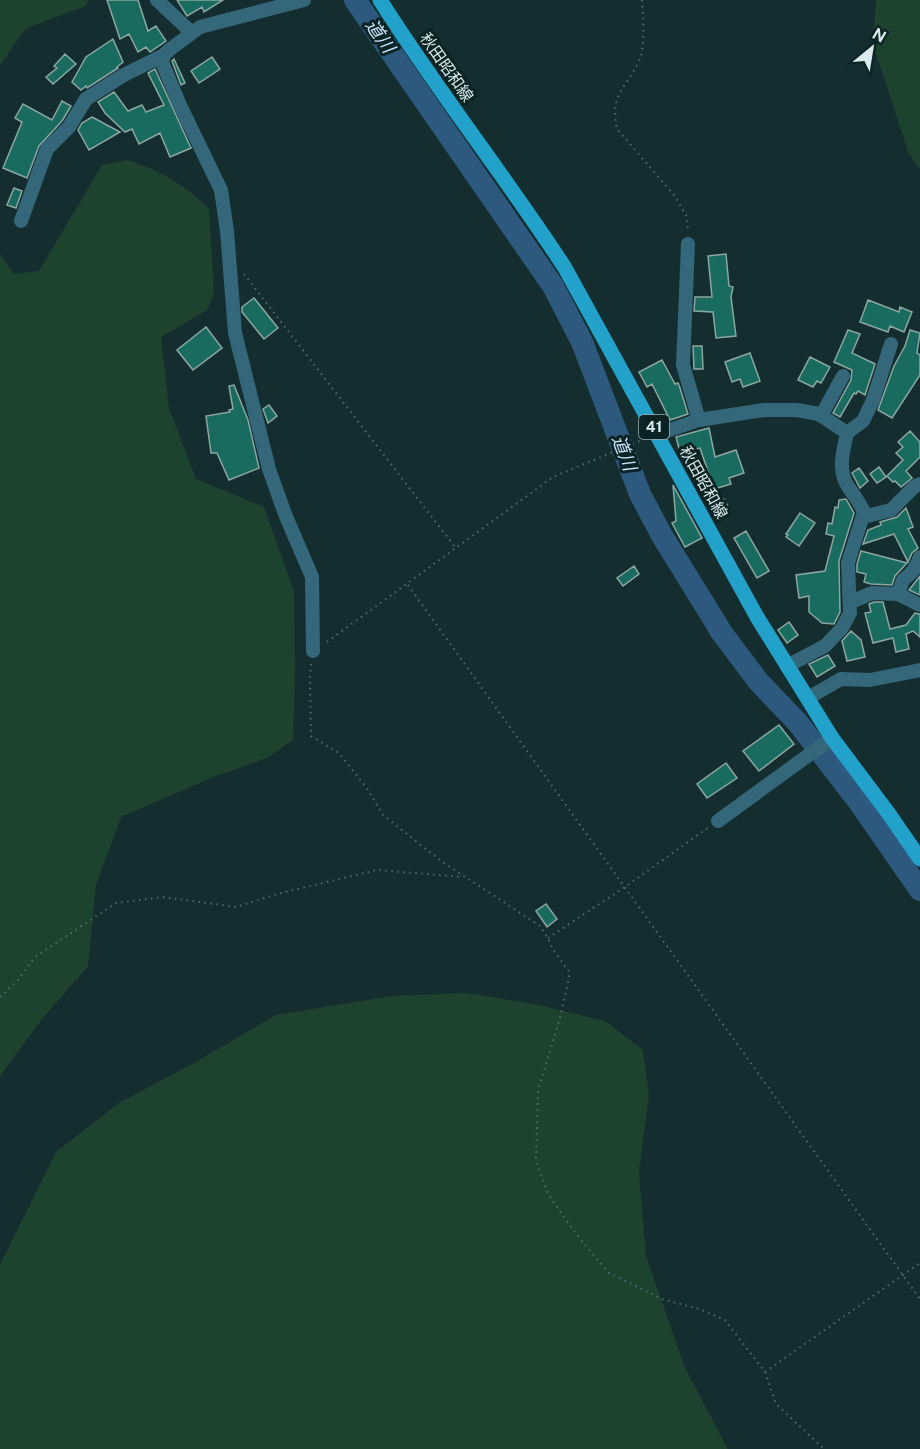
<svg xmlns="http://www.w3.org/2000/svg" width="920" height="1449" font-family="'Public Sans','Noto Sans JP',sans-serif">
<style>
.green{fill:#1d432f}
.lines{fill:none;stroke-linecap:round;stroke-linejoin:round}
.stream{stroke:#2d597e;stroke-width:4}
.river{stroke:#2d597e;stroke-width:22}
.building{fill:#196b5f;stroke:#8ca7a1;stroke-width:1.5}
.path{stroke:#546a6c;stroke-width:2;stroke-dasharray:1.5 4.5;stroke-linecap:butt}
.minor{stroke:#346779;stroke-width:14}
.primary{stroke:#22a2ca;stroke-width:15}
.labels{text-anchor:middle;stroke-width:6;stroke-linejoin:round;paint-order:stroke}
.shield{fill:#0a2426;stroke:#9cafb0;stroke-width:1.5}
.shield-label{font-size:15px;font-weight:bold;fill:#dbeaeb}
.street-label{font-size:16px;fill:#dbeaeb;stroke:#0a2426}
.water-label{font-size:18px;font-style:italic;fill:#c8e2fa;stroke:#0a2426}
</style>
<rect width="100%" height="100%" fill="#142e30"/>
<path class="green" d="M0,0h88l-2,6 -60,22 -26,37z
M876,0h44v169l-12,-17 -35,-108z
M127,160c34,11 57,24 82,49l5,85 -7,16 -46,27 8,71 27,71 68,28 30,85 1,89 -2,59 -26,18 -54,19 -92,40 -25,68 -8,81 -46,53 -42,57v-822l14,20 25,-3 63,-106z
M466,993l68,11 71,17 38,29 6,46 -10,76 7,84 39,112 43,81h-728v-184l56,-113 63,-49 75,-40 82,-48 116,-19z"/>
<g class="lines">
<path class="stream" d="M897,857l5,-3"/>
<path class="river" d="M355,0l198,286 29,56 58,152 21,40 61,99 36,48 40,42 61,79 61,88"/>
</g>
<path class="building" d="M107,0h31l10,31 8,-5 10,15 -16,11 -4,-5 -8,5 -9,-18 -9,5z
M177,0h46l-19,12 -2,-5 -15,9z
M113,39l10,23 -6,5 1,1 -31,20 -1,-2 -5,4 -9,-8 14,-25z
M65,54l11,10 -23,20 -7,-7 11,-9 -3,-2z
M212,57l8,12 -21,14 -8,-12z
M174,59l11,24 -4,2 -9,-24z
M155,69l36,79 -21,9 -10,-24 -21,11 -7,-15 -7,3 -20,-19 -7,-11 16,-10 14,19 14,-6 4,7 18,-7 -16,-32z
M62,101l9,5 -9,15 -23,25 -12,32 -24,-10 19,-46 -7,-4 8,-14 29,16z
M92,117l28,15 -31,18 -11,-20 4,-7z
M14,188l8,3 -6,17 -9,-3z
M726,254l3,32 4,1 -2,10 5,39 -20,2 -3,-26 -19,-1 1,-14h17l-4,-41z
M254,298l24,30 -14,11 -22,-27v-5z
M868,300l31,12 1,-5 12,5 -8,20 -14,-6 -2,6 -28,-10z
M206,327l16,21 -29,22 -16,-20z
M848,330l12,4 -8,19 23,11 -10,31 -7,-4 -2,3 -2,-1 -14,24 -7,-4 18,-33 1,-10 -18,-8z
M910,330l10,3 -3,20 3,2v20l-28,43 -14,-8 16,-44 11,-20z
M693,346h9l1,23h-9z
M750,353l10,28 -17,6 -3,-8 -8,3 -7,-20z
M810,357l20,10 -9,16 -4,-2 -4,6 -15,-7z
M662,360l13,24 3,-1 2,5 8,26 -18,6 -18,-36 -5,3 -8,-15z
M234,385l14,35 11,48 -30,12 -12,-27h-6l-5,-37 24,-4 -1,-2 4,-1 -4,-23z
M269,405l8,11 -9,7 -5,-14z
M709,428l6,29 21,-7 8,23 -15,5 2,6 -17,5 -14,-41 -20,4 -4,-15z
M910,431l10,11v15l-14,14 6,7 -11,9 -6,-6 -2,1 -6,-6 16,-16 -7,-7 7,-6 -5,-5z
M879,467l7,10 -9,6 -7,-9z
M859,468l9,13 -8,7 -8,-15z
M673,485l29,53 -17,9 -13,-24 4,-2z
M724,499l6,11 -15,8 -5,-11z
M846,499l8,14 -15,48 1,51 -6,12 -12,-1 -13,-11v-16l-10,2 -3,-23 29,-4 9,-35 -8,-2 2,-11 4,1 3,-17 3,1 1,-8z
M906,508l7,19 -5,2 10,19 -6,5 -4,9 -14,-28 -31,10 5,-14 13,-5 -1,-3 17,-5z
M800,513l15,10 -16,23 -13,-9 2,-2 -2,-1z
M746,531l23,40 -12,7 -23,-40z
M861,551l46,12 -12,13 -3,9 -21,-1 -7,-2 2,-8 -9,-2v-8z
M634,566l5,8 -16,12 -6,-8z
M920,576v19l-11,-5z
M874,602h9l7,27 16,-4 9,-12 5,1v23l-7,-6 -7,3 3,15 -13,3 -3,-14 -20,5 -8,-30 6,-1 -2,-8z
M789,622l9,13 -11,8 -9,-13z
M851,631l10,9 4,17 -18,4 -5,-20z
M828,655l7,11 -18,11 -8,-13z
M779,725l15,19 -35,27 -16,-20z
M726,763l11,15 -30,20 -10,-14z
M546,904l11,15 -10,8 -11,-16z"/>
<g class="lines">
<path class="path" d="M642,0c1,16 4,46 -3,61 -13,28 -30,33 -22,68l57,66 13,22 1,15
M244,274l211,273
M408,585l512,714
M327,642l226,-165 91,-38
M311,664l-1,15 1,57 28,17 27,34 17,28 58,46 99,65 8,12 4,10 18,25 -10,45 -22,72 -2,70 12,34 28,40 33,39 53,26 37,10 26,11 40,52 11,32 48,45
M548,938l77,-51 84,-60
M0,997l18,-17 17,-23 81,-54 47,-6 73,10 41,-13 100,-24 86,7
M765,1372l155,-109"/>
<path class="minor" d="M157,0l35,33
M304,0l-104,27 -31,23 -5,5 -2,7 17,41 42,87 6,41 8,102 34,136 16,45 27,63 1,74
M21,221l26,-72 22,-22 17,-28 36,-23 42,-21
M688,244l-5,121 16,55
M821,416l22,-40
M847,433l16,-12 10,-21 18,-56
M658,434l41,-14 65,-10h33l22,4 28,19c-4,19 -10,38 2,55 6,9 11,15 15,24l-16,51 2,50 -8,15 -17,18 -38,20
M863,517l28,-7 24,-24 5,-2
M898,594l5,-14c9,-6 13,-13 17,-23
M851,602l21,-9 26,1 22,11
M808,698l33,-19 29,1 50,-10
M718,821l114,-83"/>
<path class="primary" d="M380,0c58,92 126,177 185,268l192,349 75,121 57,76 31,45"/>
</g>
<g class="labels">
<rect class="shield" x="639" y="415" width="30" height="24" rx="4.5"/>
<g class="shield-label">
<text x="654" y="432">41</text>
</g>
<g class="street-label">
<text transform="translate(447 67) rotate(55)" y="6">秋田昭和線</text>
<text transform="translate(704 482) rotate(61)" y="6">秋田昭和線</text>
</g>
<g class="water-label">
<text transform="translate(380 36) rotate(55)" y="6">道川</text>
<text transform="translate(624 453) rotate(69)" y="6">道川</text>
</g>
</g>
<g transform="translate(872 48) rotate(30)" stroke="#0a2426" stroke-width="4.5" paint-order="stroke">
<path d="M0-4.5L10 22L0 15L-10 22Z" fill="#dbeaeb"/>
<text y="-9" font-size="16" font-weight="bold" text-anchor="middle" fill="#dbeaeb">N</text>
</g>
</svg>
